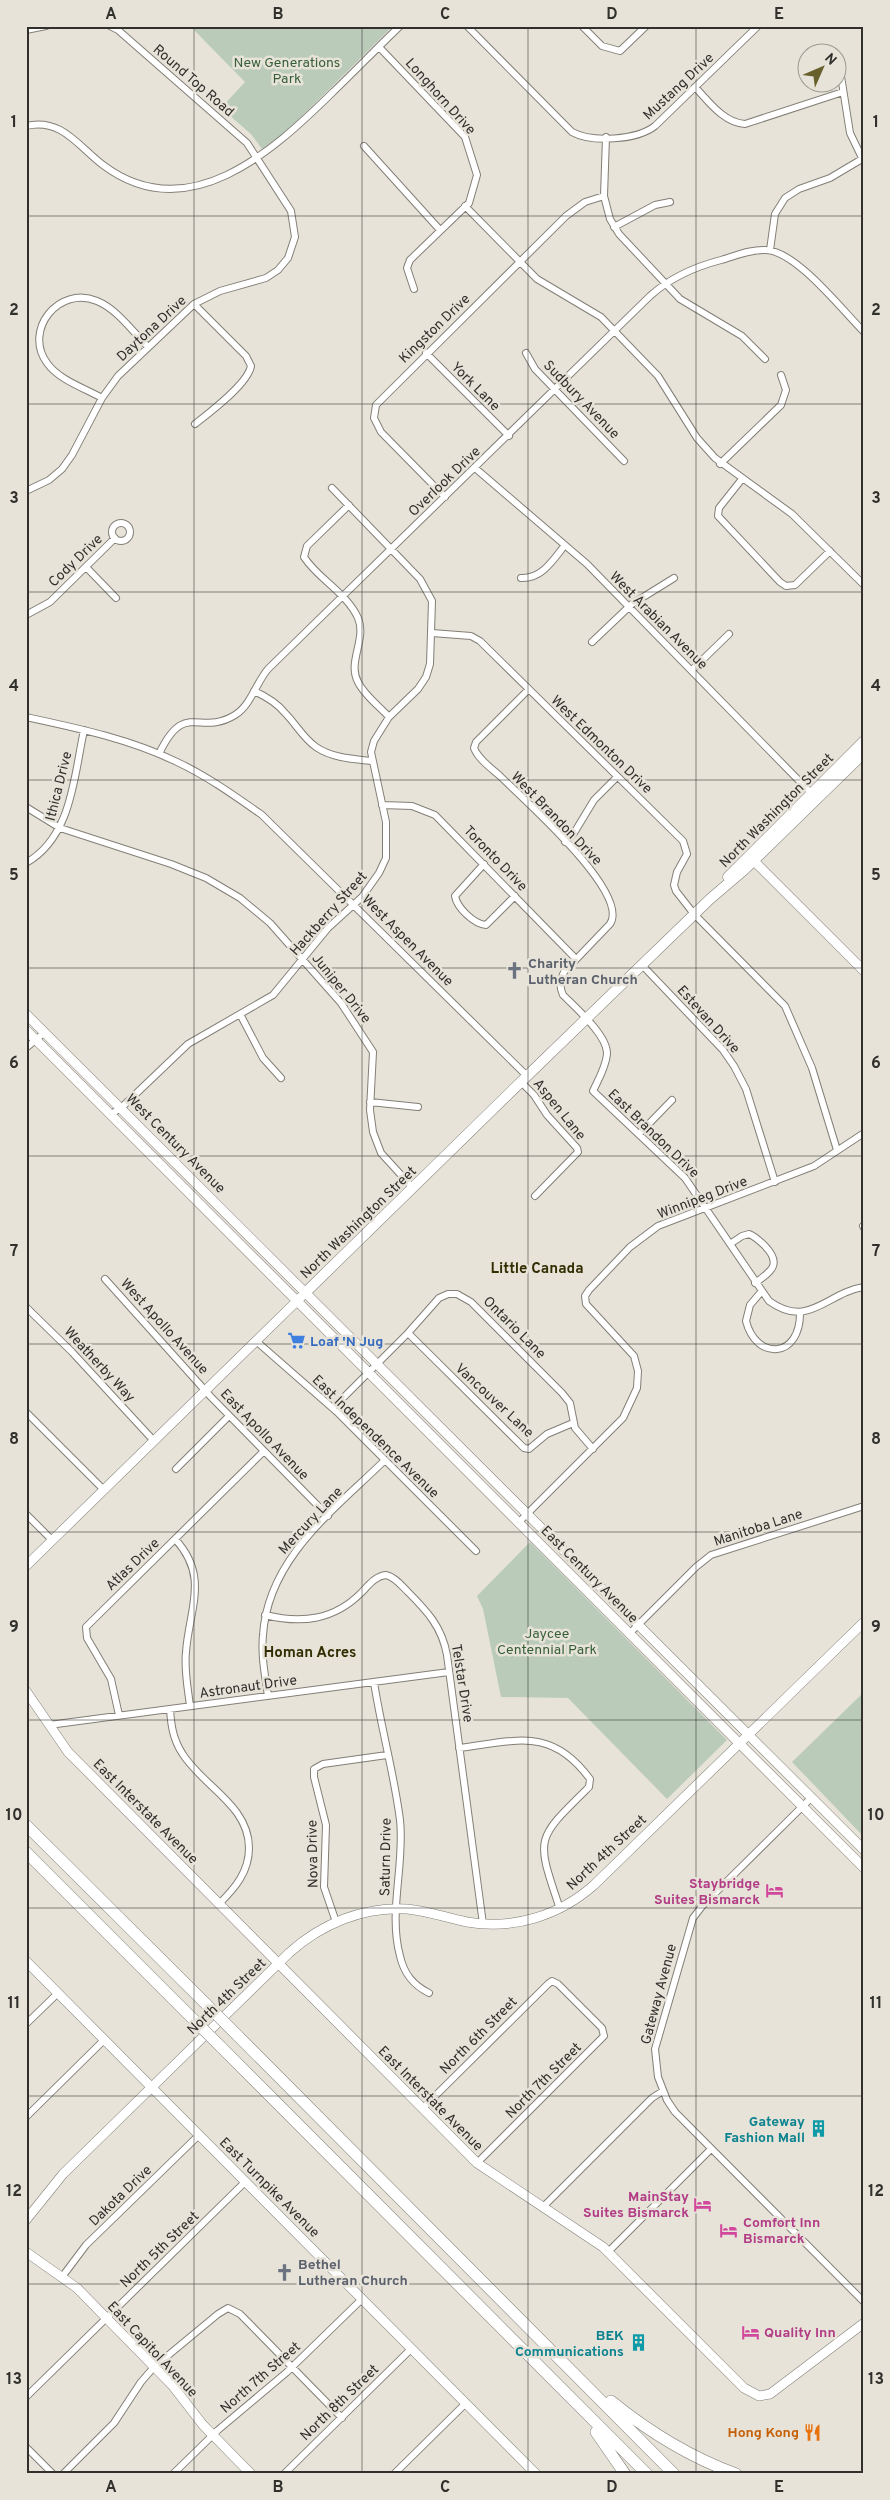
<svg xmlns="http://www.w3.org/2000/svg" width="890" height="2500" font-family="Overpass,sans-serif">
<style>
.green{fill:#bacbba}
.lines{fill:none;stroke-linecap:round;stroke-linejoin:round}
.street-casing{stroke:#837f77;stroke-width:8}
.secondary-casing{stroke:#837f77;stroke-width:10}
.primary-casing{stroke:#837f77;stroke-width:11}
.highway-casing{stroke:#837f77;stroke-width:12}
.street{stroke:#fff;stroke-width:6}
.secondary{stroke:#fff;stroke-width:9}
.primary{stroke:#fff;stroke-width:10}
.highway{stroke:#fff;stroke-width:11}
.highway-bridge-casing{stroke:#837f77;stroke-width:12;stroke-linecap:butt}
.highway-bridge{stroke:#fff;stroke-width:11}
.grid{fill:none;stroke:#31302c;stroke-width:1;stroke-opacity:0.55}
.labels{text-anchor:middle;stroke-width:5;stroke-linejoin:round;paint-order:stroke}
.park-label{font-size:14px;fill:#365f38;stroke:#e7e3d9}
.street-label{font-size:14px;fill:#31302c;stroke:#e7e3d9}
.worship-label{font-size:14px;font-weight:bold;fill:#5b616d;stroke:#e7e3d9;text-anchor:start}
.shop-label{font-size:14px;font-weight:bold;fill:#366cbe;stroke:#e7e3d9;text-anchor:start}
.hotel-label{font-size:14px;font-weight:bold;fill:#b23c85;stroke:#e7e3d9;text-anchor:end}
.culture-label{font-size:14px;font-weight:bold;fill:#0d838f;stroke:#e7e3d9;text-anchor:end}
.food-label{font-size:14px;font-weight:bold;fill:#c56008;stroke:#e7e3d9;text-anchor:end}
.neighbourhood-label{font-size:15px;font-weight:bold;fill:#332d01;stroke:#e7e3d9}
.neatline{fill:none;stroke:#31302c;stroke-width:2}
.grid-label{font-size:16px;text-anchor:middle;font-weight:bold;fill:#31302c}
</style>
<rect width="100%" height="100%" fill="#e7e3d9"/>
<path class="green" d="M196,26h197l-105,104 -26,19 -11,-15 -30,-26 24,-26 -52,-53z
M530,1542l197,198 -60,59 -99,-101 -67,-1 -18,-88 -6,-13z
M864,1692v145l-72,-75z"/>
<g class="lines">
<defs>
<path id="street" d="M467,26l105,106c20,11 65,8 83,-6l103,-100
M582,26l20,20 18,5 26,-25
M26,30l20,-4
M379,47l86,90 12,38 -8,28 -59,57 -3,8 7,21
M838,57l12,76 14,29
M695,87c14,15 29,36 50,37l98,-32
M26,126c35,-9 53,21 77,39 85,64 170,-14 229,-72 23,-22 45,-45 68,-67
M606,137l-2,59 6,23 9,15 61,65 62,37 23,23
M364,146l76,84
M465,206l72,73 64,38 57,59 39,62 18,20 77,56 72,71
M614,227l41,-22 15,-3
M770,250l5,-36 10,-16 14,-9 31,-11 32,-19
M194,304l52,52 5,10c-3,18 -42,47 -56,58
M426,353l83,83
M526,353l9,16 89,92
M102,398c-18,-10 -43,-18 -55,-35 -24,-33 12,-78 50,-62 20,8 36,31 51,46
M720,464l61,-59 5,-15 -5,-15
M475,468l112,96 227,232
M742,479l-23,29 -1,8 62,66 6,4 9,-1 35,-34
M26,491l23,-11 13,-11 10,-14 30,-57 16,-22 76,-72 26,-13 46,-13 12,-8 10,-12 7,-21 -4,-26 -44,-68 -129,-113 -8,-4
M445,497l-64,-65 -7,-14 2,-13 190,-189 19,-14 19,-6
M349,505l-42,41 -3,11c14,22 43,36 54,61 9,21 -11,44 0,64 6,13 21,24 31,35
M112 532a9 9 0 1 1 18 0a9 9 0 1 1-18 0Z
M86,567l30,31
M521,578c21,1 32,-18 44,-33
M26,615l24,-13 65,-64
M432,633l39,3 9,5 203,200 4,13 -10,18 -3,13 2,6 18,23 91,92 27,62 25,82
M592,642l40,-38 42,-26
M692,670l37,-36
M528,690l-52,52 -2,6c4,11 17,20 26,28 22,22 131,117 110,148l-46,48c-4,9 -5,14 -1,23 13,13 45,41 44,59 -1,13 -9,26 -14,37l92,87 84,123c40,29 58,-9 95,-14
M254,691c11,5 23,12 31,22 11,11 18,25 31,34 16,11 37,12 56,14
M26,717c51,11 104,22 151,45 30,14 58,34 85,53l265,261
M159,754c26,-55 40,-17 76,-39 16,-10 21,-32 33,-46l382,-373c21,-19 44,-29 71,-36 14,-4 30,-11 45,-10 30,1 76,60 98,82
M382,805l30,1 23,9 141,144
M26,807l34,21 111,36 35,14 34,20 30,25 71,80 32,49 -3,58 3,22 8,21 32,35
M565,842l9,-9 20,-33 23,-23
M26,863c46,-26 48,-87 58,-133
M484,864l-29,32c2,12 19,28 31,29l29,-29
M642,965l81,85 11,16 12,23 29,93
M240,1014l23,44 18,20
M26,1048l19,-16
M521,1082l13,13 13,20 30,33 1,4 -43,44
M370,1102l48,5
M111,1114l10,-6 67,-64 85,-49 55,-67 34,-31 17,-24 7,-15v-36l-15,-70 3,-11 15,-24 29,-28 8,-12 4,-13 2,-63 -12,-22 -88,-91
M639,1134l33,-34
M863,1226l1,2
M730,1244l12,-8 7,-2c7,3 11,7 16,12 17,18 7,25 -10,37
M105,1279l106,118 117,119
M761,1292l-11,13 -4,16c10,40 55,38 54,-9
M26,1307l46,45 82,89
M408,1333l116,115 5,1 18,-15 26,-11
M256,1341l81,71 139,139
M333,1408l75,-75 31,-35 9,-4h9l14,8 91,91 8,10 5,25 18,21
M26,1412l78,78
M176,1469l53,-53
M26,1514l26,26
M519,1522l104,-104 14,-30 1,-17 -4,-15 -48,-52 -1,-8 4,-6 41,-43 28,-21 156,-60 50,-33
M175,1539c35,38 14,70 11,113 -2,18 2,37 4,54
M265,1615c37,9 69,5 96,-22 7,-7 14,-17 25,-18 9,2 15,10 22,17 19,19 34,35 39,63l36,269
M630,1633l66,-66 15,-12 153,-49
M374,1682c7,46 20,91 26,138 5,44 -12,92 0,136 4,18 13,29 29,37
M268,1696c-3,-20 -7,-41 -5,-61 5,-77 71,-125 122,-175
M170,1709c1,16 3,30 12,44 20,33 67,52 67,95 0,24 -14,40 -30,56
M119,1715l-8,-36 -24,-41 -1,-11 178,-176
M49,1725l400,-53
M459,1748c57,-7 92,-22 131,31l-1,8c-55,54 -53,50 -29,122
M812,1797l-109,108 -10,13 -38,131 3,28 9,23 8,12 189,190
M336,1922l-12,-35 2,-62 -12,-48v-8l9,-5 64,-9
M26,2024l32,-31
M422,2109l126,-125 4,-3 6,3 44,44 2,8 -127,127
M26,2117l78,-77
M543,2207l109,-109 11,-7
M608,2252l103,-103
M62,2277l24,-32 113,-110
M26,2397l219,-215
M26,2447l27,27
M63,2474l51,-51 27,-41 13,-15 64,-53 10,-6 12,6 102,104
M173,2474l45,-44 69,-58 75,-73
M284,2474l127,-125
M394,2474l72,-71"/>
<path id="secondary" d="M749,856l115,115
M26,1014l838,836
M26,1030l838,838
M26,1566l275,-269
M26,1691l42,61 409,411 126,84 141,141 15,8 11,-2 94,-71
M26,1961l510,513
M26,2220l37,-46 226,-221c32,-29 75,-47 118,-44 21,2 40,9 60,13 46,8 92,-6 127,-37l270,-263
M26,2252l51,36 95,97 31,40 48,49"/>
<path id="primary" d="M728,877l136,-136
M306,1292l221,-216 183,-177 34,-29 120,-117"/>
<path id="highway" d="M26,1825l181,180
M26,1852l167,167
M237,2035l437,439
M221,2047l426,427
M611,2401c38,31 79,56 125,73
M596,2432l29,42"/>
</defs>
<use href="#street" class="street-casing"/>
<use href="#secondary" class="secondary-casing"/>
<use href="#primary" class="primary-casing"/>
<use href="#highway" class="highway-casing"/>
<use href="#street" class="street"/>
<use href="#secondary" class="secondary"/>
<use href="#primary" class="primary"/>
<use href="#highway" class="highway"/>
<defs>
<path id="highway-bridge" d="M207,2005l30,30
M193,2019l28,28"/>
</defs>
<use href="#highway-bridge" class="highway-bridge-casing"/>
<use href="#highway-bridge" class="highway-bridge"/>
</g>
<path class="grid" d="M194,26v2448M362,26v2448M528,26v2448M696,26v2448M26,216h838M26,404h838M26,592h838M26,780h838M26,968h838M26,1156h838M26,1344h838M26,1532h838M26,1720h838M26,1908h838M26,2096h838M26,2284h838"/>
<defs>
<symbol id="church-bare" viewBox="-9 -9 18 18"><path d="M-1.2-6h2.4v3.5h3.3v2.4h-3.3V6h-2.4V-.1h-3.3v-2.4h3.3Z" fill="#6b7280" stroke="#e7e3d9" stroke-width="2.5" paint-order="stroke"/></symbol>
<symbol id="supermarket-bare" viewBox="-9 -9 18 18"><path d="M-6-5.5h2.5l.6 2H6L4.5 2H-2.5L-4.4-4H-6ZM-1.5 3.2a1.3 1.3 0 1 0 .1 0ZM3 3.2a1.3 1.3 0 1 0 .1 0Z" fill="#3f7fe0" stroke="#e7e3d9" stroke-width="2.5" paint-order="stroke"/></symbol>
<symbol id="hotel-bare" viewBox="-9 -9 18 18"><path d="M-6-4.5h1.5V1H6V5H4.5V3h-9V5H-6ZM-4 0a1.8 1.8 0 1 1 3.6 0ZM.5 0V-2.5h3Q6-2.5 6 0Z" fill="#d1479c" stroke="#e7e3d9" stroke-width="2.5" paint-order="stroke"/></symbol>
<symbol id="building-bare" viewBox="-9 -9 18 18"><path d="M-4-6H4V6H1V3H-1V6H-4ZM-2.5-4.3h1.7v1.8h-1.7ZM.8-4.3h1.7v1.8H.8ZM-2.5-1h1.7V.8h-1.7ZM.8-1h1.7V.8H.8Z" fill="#0f9aa8" stroke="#e7e3d9" stroke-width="2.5" paint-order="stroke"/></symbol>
<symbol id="restaurant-bare" viewBox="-9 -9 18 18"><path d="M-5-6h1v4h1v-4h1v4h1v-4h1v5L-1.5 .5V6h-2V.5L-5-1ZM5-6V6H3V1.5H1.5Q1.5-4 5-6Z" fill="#e8710a" stroke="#e7e3d9" stroke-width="2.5" paint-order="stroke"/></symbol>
</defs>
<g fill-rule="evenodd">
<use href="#church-bare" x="502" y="958" width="25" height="25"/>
<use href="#supermarket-bare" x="284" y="1328" width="25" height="25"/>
<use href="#hotel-bare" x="762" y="1878" width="25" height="25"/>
<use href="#building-bare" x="806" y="2116" width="25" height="25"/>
<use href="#hotel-bare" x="690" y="2192" width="25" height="25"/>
<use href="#hotel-bare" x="716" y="2218" width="25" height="25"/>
<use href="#church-bare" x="272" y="2260" width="25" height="25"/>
<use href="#hotel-bare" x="738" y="2320" width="25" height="25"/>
<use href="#building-bare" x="626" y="2330" width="25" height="25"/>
<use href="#restaurant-bare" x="800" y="2420" width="25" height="25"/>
</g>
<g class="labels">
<g class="park-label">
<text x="287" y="67">New Generations<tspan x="287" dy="16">Park</tspan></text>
<text x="547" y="1638">Jaycee<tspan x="547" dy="16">Centennial Park</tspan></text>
</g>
<g class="street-label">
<text transform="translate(194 80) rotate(41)" y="5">Round Top Road</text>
<text transform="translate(678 86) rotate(-43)" y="5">Mustang Drive</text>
<text transform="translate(441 96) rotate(48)" y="5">Longhorn Drive</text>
<text transform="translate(151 328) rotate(-43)" y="5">Daytona Drive</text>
<text transform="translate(434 328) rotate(-44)" y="5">Kingston Drive</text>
<text transform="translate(476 386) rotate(45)" y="5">York Lane</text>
<text transform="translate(582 399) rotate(46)" y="5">Sudbury Avenue</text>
<text transform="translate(444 481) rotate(-44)" y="5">Overlook Drive</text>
<text transform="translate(75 560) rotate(-44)" y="5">Cody Drive</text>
<text transform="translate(659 620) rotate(45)" y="5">West Arabian Avenue</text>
<text transform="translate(602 744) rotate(44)" y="5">West Edmonton Drive</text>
<text transform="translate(58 786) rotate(-76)" y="5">Ithica Drive</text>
<text transform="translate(776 810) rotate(-45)" y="5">North Washington Street</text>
<text transform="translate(557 818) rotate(46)" y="5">West Brandon Drive</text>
<text transform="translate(496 858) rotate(46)" y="5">Toronto Drive</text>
<text transform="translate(328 913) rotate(-48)" y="5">Hackberry Street</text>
<text transform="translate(408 940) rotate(45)" y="5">West Aspen Avenue</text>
<text transform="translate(342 988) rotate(51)" y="5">Juniper Drive</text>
<text transform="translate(709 1019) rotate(48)" y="5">Estevan Drive</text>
<text transform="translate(560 1109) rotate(51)" y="5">Aspen Lane</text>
<text transform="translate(654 1133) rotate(44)" y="5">East Brandon Drive</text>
<text transform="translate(176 1143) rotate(45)" y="5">West Century Avenue</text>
<text transform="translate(702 1197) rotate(-21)" y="5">Winnipeg Drive</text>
<text transform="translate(358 1222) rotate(-44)" y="5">North Washington Street</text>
<text transform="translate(165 1326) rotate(48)" y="5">West Apollo Avenue</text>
<text transform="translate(515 1327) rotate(45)" y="5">Ontario Lane</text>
<text transform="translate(100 1364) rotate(47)" y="5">Weatherby Way</text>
<text transform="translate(495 1400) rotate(43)" y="5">Vancouver Lane</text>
<text transform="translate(265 1434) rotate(46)" y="5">East Apollo Avenue</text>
<text transform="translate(376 1436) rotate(44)" y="5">East Independence Avenue</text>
<text transform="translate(310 1520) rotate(-47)" y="5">Mercury Lane</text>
<text transform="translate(758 1527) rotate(-18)" y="5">Manitoba Lane</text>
<text transform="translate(132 1564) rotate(-44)" y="5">Atlas Drive</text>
<text transform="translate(590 1574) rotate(45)" y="5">East Century Avenue</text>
<text transform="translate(463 1683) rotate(81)" y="5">Telstar Drive</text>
<text transform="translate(248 1686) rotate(-8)" y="5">Astronaut Drive</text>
<text transform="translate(146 1811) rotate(45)" y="5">East Interstate Avenue</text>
<text transform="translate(606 1852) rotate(-43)" y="5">North 4th Street</text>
<text transform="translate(312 1854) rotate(-91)" y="5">Nova Drive</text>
<text transform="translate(385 1857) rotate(-89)" y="5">Saturn Drive</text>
<text transform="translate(658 1994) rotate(-75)" y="5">Gateway Avenue</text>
<text transform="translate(226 1996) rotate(-44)" y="5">North 4th Street</text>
<text transform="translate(478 2035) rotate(-45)" y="5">North 6th Street</text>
<text transform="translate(543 2080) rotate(-45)" y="5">North 7th Street</text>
<text transform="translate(431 2098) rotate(45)" y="5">East Interstate Avenue</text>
<text transform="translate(270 2187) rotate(45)" y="5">East Turnpike Avenue</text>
<text transform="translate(120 2195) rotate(-44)" y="5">Dakota Drive</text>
<text transform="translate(159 2249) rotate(-44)" y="5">North 5th Street</text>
<text transform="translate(153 2349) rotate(47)" y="5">East Capitol Avenue</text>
<text transform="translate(260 2377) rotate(-41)" y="5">North 7th Street</text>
<text transform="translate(339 2402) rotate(-44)" y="5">North 8th Street</text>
</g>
<g class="worship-label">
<text x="528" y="968">Charity<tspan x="528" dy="16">Lutheran Church</tspan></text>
<text x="298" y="2269">Bethel<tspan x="298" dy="16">Lutheran Church</tspan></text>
</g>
<g class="shop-label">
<text x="310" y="1346">Loaf 'N Jug</text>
</g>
<g class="hotel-label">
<text x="760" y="1888">Staybridge<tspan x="760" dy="16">Suites Bismarck</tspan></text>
<text x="689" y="2201">MainStay<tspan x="689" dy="16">Suites Bismarck</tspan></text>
<text x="743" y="2227" text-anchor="start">Comfort Inn<tspan x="743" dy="16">Bismarck</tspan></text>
<text x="764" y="2337" text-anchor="start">Quality Inn</text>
</g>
<g class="culture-label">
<text x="805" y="2126">Gateway<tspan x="805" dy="16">Fashion Mall</tspan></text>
<text x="624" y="2340">BEK<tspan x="624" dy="16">Communications</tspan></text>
</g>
<g class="food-label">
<text x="799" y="2437">Hong Kong</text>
</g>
<g class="neighbourhood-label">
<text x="537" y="1273">Little Canada</text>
<text x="310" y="1657">Homan Acres</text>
</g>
</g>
<rect width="890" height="2500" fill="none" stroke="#e7e3d9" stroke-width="55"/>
<g transform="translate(822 68) rotate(45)"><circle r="24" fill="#e7e3d9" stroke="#9e9b94"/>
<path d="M0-4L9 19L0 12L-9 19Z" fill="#67602c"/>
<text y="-8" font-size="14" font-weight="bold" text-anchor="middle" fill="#31302c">N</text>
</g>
<rect x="28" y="28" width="834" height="2444" class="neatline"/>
<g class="grid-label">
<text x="111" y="19">A</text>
<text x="278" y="19">B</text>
<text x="445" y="19">C</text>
<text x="612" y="19">D</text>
<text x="779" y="19">E</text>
<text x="14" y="127">1</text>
<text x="876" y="127">1</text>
<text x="14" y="315">2</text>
<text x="876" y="315">2</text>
<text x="14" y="503">3</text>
<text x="876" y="503">3</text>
<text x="14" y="691">4</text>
<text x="876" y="691">4</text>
<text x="14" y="880">5</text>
<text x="876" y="880">5</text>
<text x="14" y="1068">6</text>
<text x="876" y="1068">6</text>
<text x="14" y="1256">7</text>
<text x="876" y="1256">7</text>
<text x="14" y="1444">8</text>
<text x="876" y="1444">8</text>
<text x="14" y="1632">9</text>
<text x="876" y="1632">9</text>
<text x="14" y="1820">10</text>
<text x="876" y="1820">10</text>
<text x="14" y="2008">11</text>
<text x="876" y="2008">11</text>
<text x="14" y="2196">12</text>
<text x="876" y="2196">12</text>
<text x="14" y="2384">13</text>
<text x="876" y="2384">13</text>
<text x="111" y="2492">A</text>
<text x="278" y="2492">B</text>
<text x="445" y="2492">C</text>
<text x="612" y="2492">D</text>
<text x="779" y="2492">E</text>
</g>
</svg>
